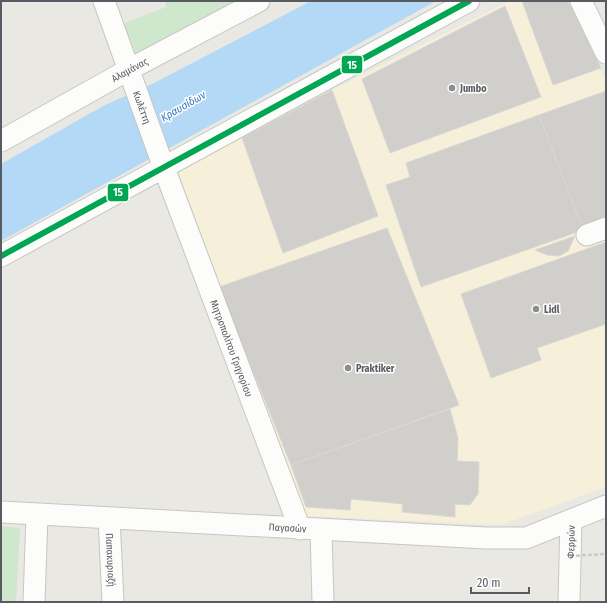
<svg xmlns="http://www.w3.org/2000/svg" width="607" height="603" font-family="'Fira Sans Condensed',sans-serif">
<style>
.commercial{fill:#f6efd9}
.green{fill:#cfe7cc}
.water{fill:#b4d9f6}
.building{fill:#d0cfcb;stroke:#d9d7d2}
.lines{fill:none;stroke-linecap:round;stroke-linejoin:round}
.minor-casing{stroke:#c6c6c5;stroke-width:23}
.minor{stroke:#fcfcfb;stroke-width:21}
.path-bridge{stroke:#c5ccc9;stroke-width:2.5;stroke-dasharray:4 2;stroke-linecap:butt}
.bus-1-casing{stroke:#fff;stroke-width:9}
.bus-1{stroke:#00a651;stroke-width:6}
.poi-dot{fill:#8b8d8f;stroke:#fff;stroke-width:1.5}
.labels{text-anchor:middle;stroke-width:3;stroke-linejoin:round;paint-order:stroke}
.street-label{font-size:10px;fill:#585c62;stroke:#fff}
.poi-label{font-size:10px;font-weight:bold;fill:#585c62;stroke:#fff;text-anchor:start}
.water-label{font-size:11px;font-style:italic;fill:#3678c1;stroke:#fff}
.line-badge{stroke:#fff;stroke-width:1.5}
.badge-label{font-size:11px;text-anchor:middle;font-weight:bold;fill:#fff}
</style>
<rect width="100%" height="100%" fill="#eae8e2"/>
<path class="commercial" d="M510,1h58l38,80v406l-105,38 -195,-9 -128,-345 154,-81z"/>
<path class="green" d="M166,1h73l-106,56 -11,-33 44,-17z
M1,526l19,2 -4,74h-15z"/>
<path class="water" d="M311,1h125l-435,240v-77l102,-58 49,-22z"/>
<path class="building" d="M522,1h46l33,67 -48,17z
M505,6l36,91 -151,56 -28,-74z
M332,90l46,126 -95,37 -41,-115z
M606,91v127l-24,9 -43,-112z
M539,115l44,115 -162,57 -35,-102 24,-8 -4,-14z
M387,228l72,177 -168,60 -72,-178z
M575,236l-7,15 -9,5 -12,-1 -12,-5z
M606,242v82l-69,24 4,12 -50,18 -30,-84z
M450,409l8,29 -1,23 22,1 -1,32 -8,11 -15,-1v13l-53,-5 1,-8 -52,-5 -1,11 -44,-3 -15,-42z"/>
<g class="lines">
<defs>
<g id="minor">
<path id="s1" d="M104,1l60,167 136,361"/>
<path d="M581,1l25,52"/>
<path id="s2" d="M1,141l127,-71 131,-69"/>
<path d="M587,235l19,-7"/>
<path d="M1,256l468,-255"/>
<path id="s3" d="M1,512l485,26h40l80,-32"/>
<path id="s4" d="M109,518l4,84"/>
<path d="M321,530l2,72"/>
<path d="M34,602l3,-87"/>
<path id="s5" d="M569,602l2,-82"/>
</g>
</defs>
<use href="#minor" class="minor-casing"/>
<use href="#minor" class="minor"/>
<path class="path-bridge" d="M570,556l36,-2"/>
<defs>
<path id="bus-1" d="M1,256l468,-255"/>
</defs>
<use href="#bus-1" class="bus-1-casing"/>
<use href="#bus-1" class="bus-1"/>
</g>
<g class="poi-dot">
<circle cx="452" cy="88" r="4"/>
<circle cx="536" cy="309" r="4"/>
<circle cx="348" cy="368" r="4"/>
</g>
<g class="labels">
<g class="street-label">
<text dy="4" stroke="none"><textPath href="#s2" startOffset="147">Αλαμάνας</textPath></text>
<text dy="4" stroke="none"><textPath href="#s1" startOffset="113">Κωλέττη</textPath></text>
<text dy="4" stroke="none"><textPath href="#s1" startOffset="370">Μητροπολίτου Γρηγορίου</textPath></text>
<text dy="4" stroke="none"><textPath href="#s3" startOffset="287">Παγασών</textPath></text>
<text dy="4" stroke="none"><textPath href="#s5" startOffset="60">Φερρών</textPath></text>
<text dy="4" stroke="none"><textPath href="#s4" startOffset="42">Παπακυριαζή</textPath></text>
</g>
<g class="poi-label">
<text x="460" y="92">Jumbo</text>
<text x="544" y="313">Lidl</text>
<text x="356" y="372">Praktiker</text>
</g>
<g class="water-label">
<text transform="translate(183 106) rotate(-30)" y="4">Κραυσίδων</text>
</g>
</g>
<g class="line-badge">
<rect x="341" y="55" width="22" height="19" rx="4" fill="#00a651"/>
<rect x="107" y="183" width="22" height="19" rx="4" fill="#00a651"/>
</g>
<g class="badge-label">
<text x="352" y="69">15</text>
<text x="118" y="196">15</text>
</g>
<rect width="607" height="603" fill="none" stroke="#585c62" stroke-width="4"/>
<path d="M471 587v6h58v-6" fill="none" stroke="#585c62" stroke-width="2"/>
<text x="477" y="587" font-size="12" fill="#585c62" stroke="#ffffff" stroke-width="3" paint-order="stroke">20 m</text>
</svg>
